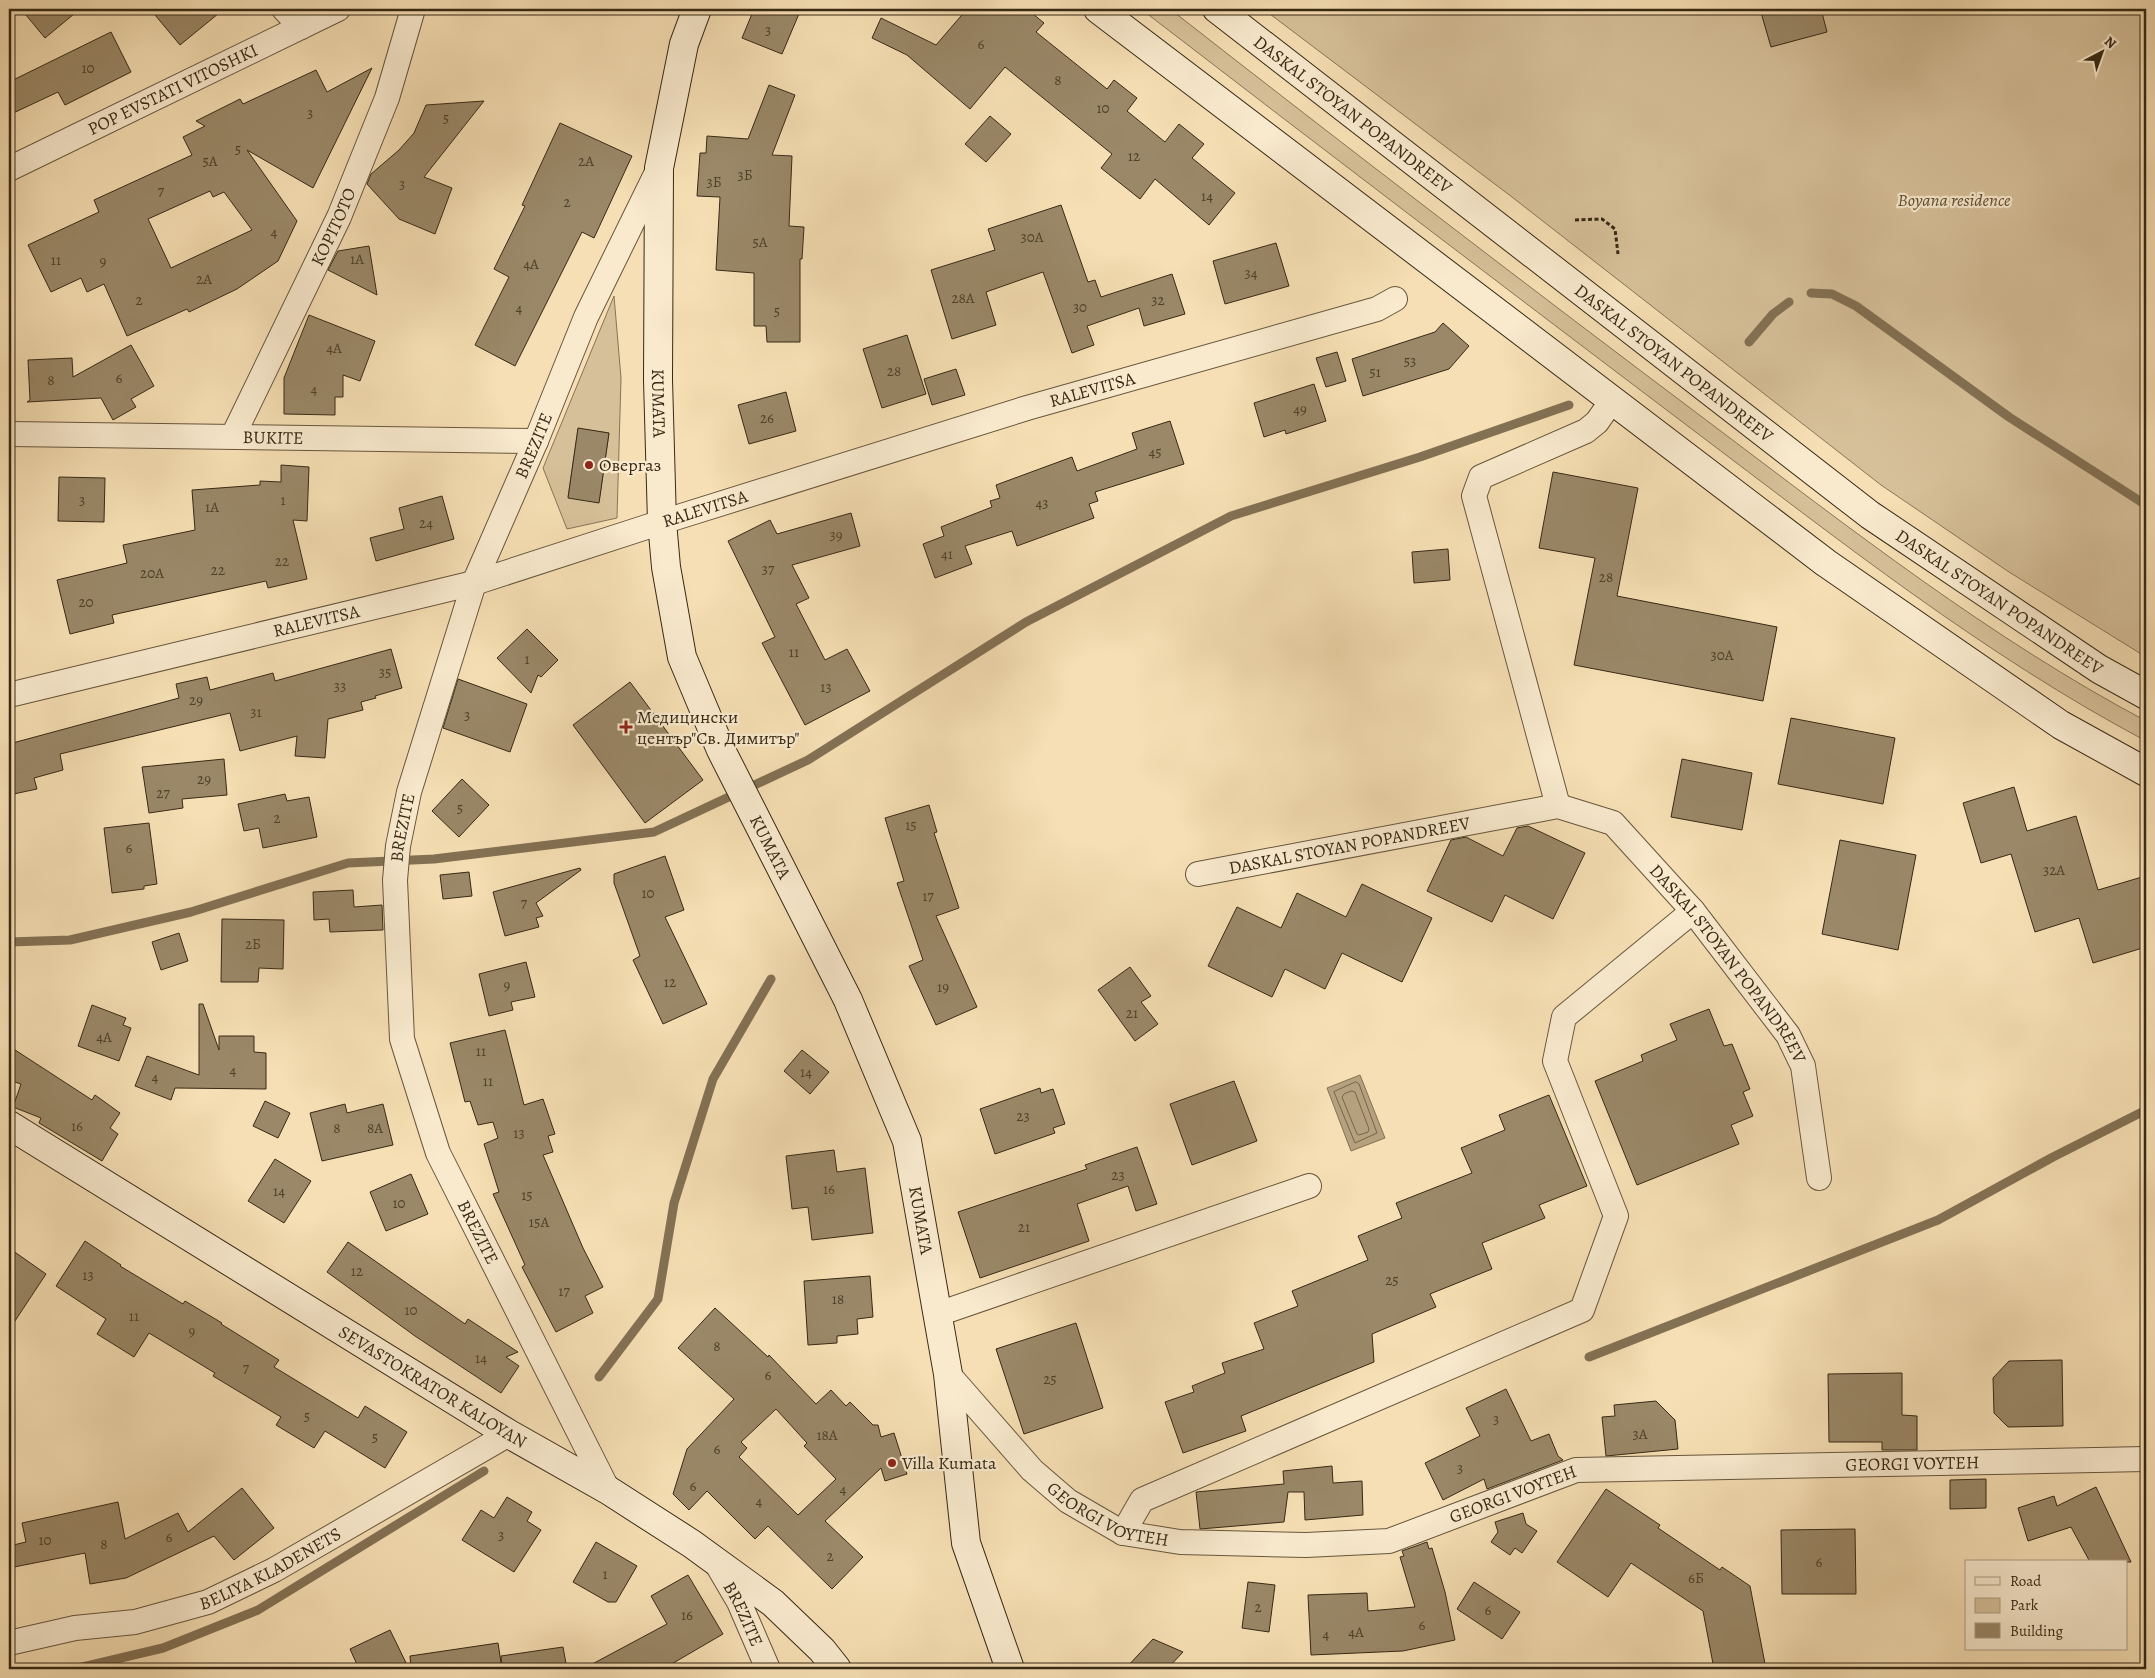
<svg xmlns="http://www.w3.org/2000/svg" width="2155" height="1678" font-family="Alegreya,serif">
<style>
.green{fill:#d6c099;stroke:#867457;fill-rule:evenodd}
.water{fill:#b5a17e;stroke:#837154}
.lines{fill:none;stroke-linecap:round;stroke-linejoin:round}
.shore{stroke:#76654a;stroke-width:1}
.stream{stroke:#837154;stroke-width:9}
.building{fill:#9a8868;stroke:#372915;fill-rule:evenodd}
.minor-casing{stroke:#67563d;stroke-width:26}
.secondary-casing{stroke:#372915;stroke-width:30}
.path{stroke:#372915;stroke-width:3;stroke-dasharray:4 2.5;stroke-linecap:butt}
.minor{stroke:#f9eace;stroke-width:24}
.secondary{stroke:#f9eace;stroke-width:28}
.poi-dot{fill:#8f2418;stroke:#f9eace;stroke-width:2}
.labels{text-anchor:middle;stroke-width:4.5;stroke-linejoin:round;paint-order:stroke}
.number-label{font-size:15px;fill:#50412a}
.street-label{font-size:18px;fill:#372915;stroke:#f9eace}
.park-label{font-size:18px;font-style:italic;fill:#5f4f36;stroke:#f9eace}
.poi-label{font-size:18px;fill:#372915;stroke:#f9eace;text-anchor:start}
</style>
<rect width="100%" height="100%" fill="#f6dfb4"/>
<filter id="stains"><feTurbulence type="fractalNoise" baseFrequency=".004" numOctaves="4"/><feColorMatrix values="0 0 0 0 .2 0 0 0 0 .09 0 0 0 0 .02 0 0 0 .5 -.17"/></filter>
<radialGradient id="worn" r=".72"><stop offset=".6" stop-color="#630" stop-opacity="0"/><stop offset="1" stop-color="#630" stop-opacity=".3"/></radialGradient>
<path class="green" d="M1141,9h29c179,140 359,278 540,414 141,106 280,215 436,298v20c-162,-86 -307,-201 -453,-311 -185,-140 -369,-280 -552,-421z
M1269,9h877v648l-137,-85 -128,-87 -369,-288 -246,-186z
M614,296l7,82 -4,140 -50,11 -24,-61zM578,429l31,4 -10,69 -31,-5z"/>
<path class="water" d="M1360,1075l25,63 -34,13 -24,-63z"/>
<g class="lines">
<path class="shore" d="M1356,1082l3,2 18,49 -22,10 -21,-51z
M1352,1091l3,1 14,37 -1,3 -9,3 -2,-1 -15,-37 2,-3z"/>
<path class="stream" d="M1811,293l21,1 24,12 153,111 137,88
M1749,342l24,-28 16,-12
M9,942l61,-2 121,-28 157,-49 86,-4 220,-27 154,-72 218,-138 205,-106 189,-59 149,-52
M1589,1357l349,-137 115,-63 93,-47
M599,1377l59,-78 16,-96 39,-124 58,-100
M74,1669l89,-21 95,-38 226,-139"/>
</g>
<path class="building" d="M21,9h59l-35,29z
M150,9h74l-44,36z
M754,9h47l-19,45 -40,-16z
M967,9h60l17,14 -8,9 71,57 7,-9 23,18 -10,13 38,31 14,-18 25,20 -12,14 43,35 -26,32 -54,-46 -15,20 -39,-31 11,-14 -107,-87 -35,42 -63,-54 -35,-17 9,-20 55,27z
M1760,9h61l6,23 -56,15z
M111,32l20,40 -66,33 -7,-13 -49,23v-33z
M372,68l-59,120 -66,-38 50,71 -19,40 -41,28 -48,23 -2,-3 -60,27 -23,-52 -17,8 -6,-14 -30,14 -23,-47 71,-33 -5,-12 98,-45 -9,-18 22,-11 -9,-5 44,-22 3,5 73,-34 11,22zM210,191l3,6 11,-5 28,38 -81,38 -23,-49z
M769,85l26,10 -23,60 20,1 -3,70 15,1 -2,32h-2v83h-33l-1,-16h-12v-53l-38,-3 4,-73 -23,-1 3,-43h6l1,-17 41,3z
M484,101l-60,76 28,11 -17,46 -36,-15 -32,-35 4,-10 28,-24 15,-17 12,-28z
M990,116l21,18 -25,28 -21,-18z
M560,123l72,33 -38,82 -12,-6 -67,134 -40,-21 34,-68 -15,-8 31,-63 -3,-1z
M1061,205l27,77 7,-2 6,17 71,-23 13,40 -41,12 -5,-18 -52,18 7,19 -22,8 -29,-81 -57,20 10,33 -44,14 -21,-69 64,-20 -7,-21z
M1276,243l13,43 -64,18 -12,-43z
M369,246l8,49 -49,-25 10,-19z
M309,315l66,26 -15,40 -17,-6v22h-8v18l-51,-1v-36z
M1443,323l26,23 -20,23 -86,27 -11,-37 83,-27z
M907,335l19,59 -44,14 -19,-59z
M131,345l23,41 -23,13 5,8 -23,13 -12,-22 -74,4 3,-2 -2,-40 44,-2 1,19z
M1337,352l9,29 -20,6 -10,-29z
M956,369l9,26 -33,10 -8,-26z
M1314,384l12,37 -40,13 -1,-4 -21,7 -10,-34z
M786,392l10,39 -47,13 -11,-39z
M1170,421l14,43 -89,28 3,9 -9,3 5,14 -77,28 -5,-15 -47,15 7,18 -37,14 -12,-34 21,-8 -3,-9 51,-20 -2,-6 10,-3 -4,-13 76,-28 5,14 60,-22 -5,-16z
M578,428l31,5 -10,70 -31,-5z
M281,465l28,2 -2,54 -14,-1 14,59 -39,9 -2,-7 -154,34 2,8 -44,11 -13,-54 70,-17 -4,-18 72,-15 -3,-40 68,-5v-4l21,1z
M1553,472l85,16 -21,108 160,31 -14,74 -189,-36 21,-107 -56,-10z
M59,477l46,1 -1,44 -46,-1z
M442,496l12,43 -78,22 -6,-23 34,-9 -5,-21z
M851,513l9,33 -68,19 17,33 -13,6 29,56 22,-11 23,42 -65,34 -43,-82 13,-6 -47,-96 42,-21 7,14z
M1448,549l2,31 -36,3 -2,-31z
M527,629l31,31 -17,17 -3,-2 -7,18 -34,-35z
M391,649l11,39 -27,8 1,2 -15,4 2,8 -35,9 -3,39 -30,-2 2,-20 -57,15 -10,-38 -170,41 3,16 -29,8 3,11 -28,6v-51l170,-46 -3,-14 31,-7 3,13 63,-17 2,8z
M458,679l69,25 -17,48 -67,-24z
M630,682l73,98 -58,43 -72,-98z
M1791,718l104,20 -12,66 -105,-20z
M224,759l3,36 -45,4 1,9 -34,5 -7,-46z
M1682,759l70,14 -10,57 -71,-13z
M462,779l27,26 -30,32 -27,-26z
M2014,787l13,44 49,-15 22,74 44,-13 4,14v56l-53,16 -14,-45 -44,14 -24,-78 -30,9 -18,-60z
M285,794l2,7 22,-4 8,40 -54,11 -4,-20 -15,3 -6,-27z
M929,805l8,27 -3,1 25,75 -23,8 41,91 -41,18 -27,-59 14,-6 -26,-77 7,-2 -19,-63z
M149,823l8,61 -13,2v3l-32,4 -8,-65z
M1528,826l57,27 -32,66 -48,-24 -13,27 -65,-31 24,-51 15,-3 37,19 14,-28z
M1840,840l76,15 -18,95 -76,-16z
M665,856l19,54 -19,7 42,87 -44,20 -30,-64 7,-4 -26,-73v-9z
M580,868l1,2 -45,33 7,13 -7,2 3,9 -34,9 -12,-44z
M469,872l3,24 -29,3 -3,-24z
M1362,884l70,34 -30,64 -60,-29 -17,36 -40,-20 -13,28 -64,-31 29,-59 44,21 16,-35 49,24z
M353,890l1,17 28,-2 1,25 -53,2 -1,-13 -15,1 -1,-28z
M222,919l62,1 -1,49 -24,-1 -1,14h-37z
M179,933l9,28 -27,9 -9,-28z
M526,962l9,35 -24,5 2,8 -24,6 -10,-42z
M1130,967l21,29 -10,6 17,22 -23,17 -37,-51z
M199,1004h4l16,46v-14h35v16l12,1v36l-91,-1 -4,12 -36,-14 12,-30 52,19z
M92,1005l34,13 -3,7 8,3 -12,33 -41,-15z
M1709,1009l15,37 8,-2 18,45 -7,3 10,24 -22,9 8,19 -102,41 -42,-104 48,-20 -2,-6 36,-15 -7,-16z
M505,1030l19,75 19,-6 12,35 -7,2 5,16 -10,3 40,93 20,39 -18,9 8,17 -37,19 -34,-65 3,-2 -32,-71 6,-2 -15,-48 14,-6 -5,-16 -15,3 -8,-24 -5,1 -15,-59z
M9,1046l83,54 3,-5 25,18 -10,15 8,6 -16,27 -63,-38 2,-5 -28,-11 8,-23 -12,-4z
M802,1050l27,22 -19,22 -26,-23z
M1234,1081l23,60 -65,24 -22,-61z
M1040,1088l1,5 12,-4 12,35 -12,4 2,5 -60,21 -15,-45z
M1549,1095l38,91 -48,19 6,13 -63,25 10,26 -62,25 6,13 -64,27 2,28 -133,54 5,15 -63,22 -18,-51 29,-10 -2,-6 33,-13 -3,-10 42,-14 -10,-26 44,-17 -6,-15 76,-31 -10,-24 44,-18 -6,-15 76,-30 -11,-25 44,-18 -6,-15z
M265,1101l25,12 -12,25 -25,-12z
M345,1104l2,9 36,-9 10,41 -71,16 -12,-48z
M1137,1147l20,57 -21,7 -8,-25 -51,18 12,37 -109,37 -22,-66 129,-43 -2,-4z
M834,1150l3,22 28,-4 8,65 -61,7 -4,-33 -16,2 -6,-53z
M275,1159l36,22 -27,42 -36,-22z
M411,1174l17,40 -42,17 -16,-39z
M85,1241l36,24 -1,1 63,38 2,-3 37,22 -1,1 58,36 -5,7 84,51 7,-12 42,26 -22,36 -60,-37 -11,17 -38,-23 5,-8 -68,-41 2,-3 -66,-40 -15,24 -37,-23 9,-15 -50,-33z
M348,1242l117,82 3,-5 50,33 -12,5 13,9 -18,27 -86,-57 -88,-64z
M9,1248l37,26 -37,56z
M870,1276l3,41 -16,2 1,15 -21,2v7l-29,2 -4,-64z
M715,1308l53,49 1,-2 47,49 15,-14 15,16 4,-4 23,23h5l3,12 13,-4 13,41 -22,7 -4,-13 -56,53 38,36 -31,32 -64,-63 -13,13 -48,-48 -18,19 -16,-16 14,-45 47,-50 -56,-51zM776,1409l31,34 -3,3 32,33 -38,36 -59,-58 8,-9 -6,-6z
M1076,1323l27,85 -79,26 -28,-85z
M2062,1360l1,66 -55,1 -14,-14 -1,-35 16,-17z
M1902,1373v42l15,1v34h-35v-8h-53l-1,-68z
M1506,1389l25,52 18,-7 9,22 5,4 -76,29 -3,-10 -41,21 -18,-37 55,-27 -14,-28z
M1656,1401l19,19 3,29 -72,7 -4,-39 13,-1 -1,-11z
M1332,1466l1,17 29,-2 1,34 -58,5 -1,-28h-16l-4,30 -84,7 -4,-37 88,-8 -1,-13z
M1986,1479v29l-36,1v-29z
M2096,1487l35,75h-41l-19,-35 -43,14 -10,-33 36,-12 3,10z
M242,1488l32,40 -40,32 -20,-24 -88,42 -36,6 -5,-31 -76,15v-22l17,-4 -4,-19 96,-21 7,37 53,-26 10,19z
M1606,1489l54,36 -2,3 62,42 2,-3 28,19 16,83h-52l-11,-58 -72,-48 -23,34 -51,-35z
M507,1497l25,15 -5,9 14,9 -27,42 -52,-32 19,-30 13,8z
M1523,1513l3,11 11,7 -15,22 -7,-5 -5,7 -19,-13 7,-10 -3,-10z
M1855,1529l1,65h-74l-1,-64z
M596,1542l41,24 -21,36h-8l-35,-20z
M1427,1542l2,7 3,-1 13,44 10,48 -52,11 -92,4 -3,-60 59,-2 1,18 47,-4 -15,-50 4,-1 -2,-5z
M688,1575l35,59 -60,35h-80l84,-45 -16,-28z
M1248,1582l27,3 -6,47 -27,-4z
M1474,1582l46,30 -18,27 -45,-30z
M390,1630l19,39h-50l-9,-20z
M1153,1639l30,13 -16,17h-42z
M498,1643l4,26h-91l-1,-13z
M563,1647l4,22h-65l-1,-13z"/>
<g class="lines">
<defs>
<g id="minor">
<path d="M284,9l17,18"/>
<path id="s1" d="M9,169l329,-160"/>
<path id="s2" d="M9,434l527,7"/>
<path id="s3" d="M233,436l106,-219 48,-119 26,-89"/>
<path id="s4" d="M9,695l465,-112 188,-61 365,-114 350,-99 18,-10"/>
<path d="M1558,806l-84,-310 7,-19 105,-46 11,-9 16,-23"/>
<path id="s5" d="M1198,874l360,-68 55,17 80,88 95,124 15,31 16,112"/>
<path d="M938,1314l371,-128"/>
<path id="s6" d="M948,1374l84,96 36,31 55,32 57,9 126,3 83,-4 187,-71 570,-11"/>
<path id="s7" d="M608,1490l-170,-337 -36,-114 -7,-159 3,-34 11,-54 65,-209 62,-142 50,-124 73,-149"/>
<path d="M1123,1533l19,-33 440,-190 34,-94 -61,-155 9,-44 129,-106"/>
<path id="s8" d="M715,1561l24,41 29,67"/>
<path id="s9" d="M9,1643l66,-15 60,-6 73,-20 66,-32 235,-136"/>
</g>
<g id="secondary">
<path id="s10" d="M697,9l-13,35 -25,124 -1,212 4,142 4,45 16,90 39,93 127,250 59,141 41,233 18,169 44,126"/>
<path d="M1098,9l728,554 235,162 85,47"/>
<path id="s11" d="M1217,9l653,506 229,154 47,26"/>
<path id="s12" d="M9,1125l500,309 99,56 84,54 81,59 49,47 15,19"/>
</g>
</defs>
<use href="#minor" class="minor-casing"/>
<use href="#secondary" class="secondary-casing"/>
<path class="path" d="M1575,220l27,-1 13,10 3,25"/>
<use href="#minor" class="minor"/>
<use href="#secondary" class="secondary"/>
</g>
<g class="poi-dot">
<circle cx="589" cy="465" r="5"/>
<path d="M623.5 719.5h5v5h5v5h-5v5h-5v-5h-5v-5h5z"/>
<circle cx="892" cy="1463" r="5"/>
</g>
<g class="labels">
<g class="number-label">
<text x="768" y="35">3</text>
<text x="981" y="49">6</text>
<text x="88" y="73">10</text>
<text x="1058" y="85">8</text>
<text x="1103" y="113">10</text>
<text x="310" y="118">3</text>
<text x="446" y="123">5</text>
<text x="238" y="154">5</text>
<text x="1134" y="161">12</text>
<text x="210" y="166">5А</text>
<text x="586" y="166">2А</text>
<text x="745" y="180">3Б</text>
<text x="714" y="187">3Б</text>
<text x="402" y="189">3</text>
<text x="161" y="196">7</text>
<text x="1207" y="201">14</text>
<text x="567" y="207">2</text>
<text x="274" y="237">4</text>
<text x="1032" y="242">30А</text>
<text x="760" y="247">5А</text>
<text x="357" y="264">1А</text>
<text x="56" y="265">11</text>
<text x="103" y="266">9</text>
<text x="531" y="269">4А</text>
<text x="1251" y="278">34</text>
<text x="204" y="284">2А</text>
<text x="963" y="303">28А</text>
<text x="139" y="305">2</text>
<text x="1158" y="305">32</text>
<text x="1080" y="312">30</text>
<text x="519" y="313">4</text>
<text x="777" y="316">5</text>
<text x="334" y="353">4А</text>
<text x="1410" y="366">53</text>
<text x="894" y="376">28</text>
<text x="1375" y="377">51</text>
<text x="119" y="383">6</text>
<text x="51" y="385">8</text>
<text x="314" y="394">4</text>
<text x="1300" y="414">49</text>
<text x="767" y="423">26</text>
<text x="1155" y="457">45</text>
<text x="82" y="505">3</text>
<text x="283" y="505">1</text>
<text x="1042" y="508">43</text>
<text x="212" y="512">1А</text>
<text x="426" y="528">24</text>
<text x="836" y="540">39</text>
<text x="947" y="559">41</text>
<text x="282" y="566">22</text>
<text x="768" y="574">37</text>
<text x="218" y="575">22</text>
<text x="152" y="578">20А</text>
<text x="1606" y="582">28</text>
<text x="86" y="607">20</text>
<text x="794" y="657">11</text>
<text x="1722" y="660">30А</text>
<text x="527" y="664">1</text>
<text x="385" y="677">35</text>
<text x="340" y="691">33</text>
<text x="826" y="692">13</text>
<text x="196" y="705">29</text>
<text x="256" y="717">31</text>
<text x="467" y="720">3</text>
<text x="204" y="784">29</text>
<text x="163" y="798">27</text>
<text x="460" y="813">5</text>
<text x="277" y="823">2</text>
<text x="911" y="830">15</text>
<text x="129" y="853">6</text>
<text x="2054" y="875">32А</text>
<text x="648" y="898">10</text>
<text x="928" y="901">17</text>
<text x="524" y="908">7</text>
<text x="253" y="949">2Б</text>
<text x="670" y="987">12</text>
<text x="507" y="990">9</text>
<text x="943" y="992">19</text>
<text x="1132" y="1018">21</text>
<text x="104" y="1042">4А</text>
<text x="481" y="1056">11</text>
<text x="233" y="1075">4</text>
<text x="806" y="1077">14</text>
<text x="155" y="1082">4</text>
<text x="488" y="1086">11</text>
<text x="1023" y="1121">23</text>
<text x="77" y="1131">16</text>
<text x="337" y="1133">8</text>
<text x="375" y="1133">8А</text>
<text x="519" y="1138">13</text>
<text x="1118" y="1180">23</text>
<text x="829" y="1194">16</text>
<text x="279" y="1196">14</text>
<text x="527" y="1200">15</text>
<text x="399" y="1208">10</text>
<text x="539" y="1227">15А</text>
<text x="1024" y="1232">21</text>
<text x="357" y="1276">12</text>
<text x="88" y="1280">13</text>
<text x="1392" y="1285">25</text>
<text x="564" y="1296">17</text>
<text x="838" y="1304">18</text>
<text x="411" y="1315">10</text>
<text x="134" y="1321">11</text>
<text x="192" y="1336">9</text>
<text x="717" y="1351">8</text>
<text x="481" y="1363">14</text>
<text x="246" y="1373">7</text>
<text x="768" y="1380">6</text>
<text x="1050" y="1384">25</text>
<text x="307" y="1421">5</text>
<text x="1496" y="1424">3</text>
<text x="1640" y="1439">3А</text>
<text x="827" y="1440">18А</text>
<text x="375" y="1442">5</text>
<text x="717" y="1454">6</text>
<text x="1460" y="1473">3</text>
<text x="693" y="1491">6</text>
<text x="843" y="1494">4</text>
<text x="759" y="1506">4</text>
<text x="501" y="1540">3</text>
<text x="169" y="1542">6</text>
<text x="45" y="1545">10</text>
<text x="104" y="1549">8</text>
<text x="830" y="1561">2</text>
<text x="1819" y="1567">6</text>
<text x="605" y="1579">1</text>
<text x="1696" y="1583">6Б</text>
<text x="1258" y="1612">2</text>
<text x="1488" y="1615">6</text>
<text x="687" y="1620">16</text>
<text x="1422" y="1630">6</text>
<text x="1356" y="1637">4А</text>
<text x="1326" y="1639">4</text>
</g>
<g class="street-label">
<text dy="6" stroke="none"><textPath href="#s1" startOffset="182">POP EVSTATI VITOSHKI</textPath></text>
<text dy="6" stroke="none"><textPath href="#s11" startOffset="172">DASKAL STOYAN POPANDREEV</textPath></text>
<text dy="6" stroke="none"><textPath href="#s3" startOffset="232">KOPITOTO</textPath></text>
<text dy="6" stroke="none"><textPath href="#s11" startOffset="578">DASKAL STOYAN POPANDREEV</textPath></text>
<text dy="6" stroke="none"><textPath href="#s4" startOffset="1126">RALEVITSA</textPath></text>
<text dy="6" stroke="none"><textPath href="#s10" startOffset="399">KUMATA</textPath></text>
<text dy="6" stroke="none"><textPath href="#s2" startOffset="264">BUKITE</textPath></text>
<text dy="6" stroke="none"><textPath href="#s7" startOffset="1114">BREZITE</textPath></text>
<text dy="6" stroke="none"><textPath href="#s4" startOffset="721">RALEVITSA</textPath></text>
<text dy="6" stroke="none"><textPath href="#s11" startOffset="982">DASKAL STOYAN POPANDREEV</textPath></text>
<text dy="6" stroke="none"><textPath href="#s4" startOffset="316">RALEVITSA</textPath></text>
<text dy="6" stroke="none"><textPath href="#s7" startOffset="709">BREZITE</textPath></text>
<text dy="6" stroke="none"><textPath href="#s5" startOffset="154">DASKAL STOYAN POPANDREEV</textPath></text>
<text dy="6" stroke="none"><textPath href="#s10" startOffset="864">KUMATA</textPath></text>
<text dy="6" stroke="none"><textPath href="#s5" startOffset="606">DASKAL STOYAN POPANDREEV</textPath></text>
<text dy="6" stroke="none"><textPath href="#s10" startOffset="1269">KUMATA</textPath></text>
<text transform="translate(478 1232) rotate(63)" y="6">BREZITE</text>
<text dy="6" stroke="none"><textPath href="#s12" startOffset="498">SEVASTOKRATOR KALOYAN</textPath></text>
<text dy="6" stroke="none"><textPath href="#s6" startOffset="1042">GEORGI VOYTEH</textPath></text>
<text dy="6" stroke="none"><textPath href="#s6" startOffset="638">GEORGI VOYTEH</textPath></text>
<text dy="6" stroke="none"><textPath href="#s6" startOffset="218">GEORGI VOYTEH</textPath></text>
<text dy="6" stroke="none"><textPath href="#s9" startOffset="274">BELIYA KLADENETS</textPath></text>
<text dy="6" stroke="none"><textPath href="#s8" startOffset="60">BREZITE</textPath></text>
</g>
<g class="park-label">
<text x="1954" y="206">Boyana residence</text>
</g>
<g class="poi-label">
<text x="599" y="471">Овергаз</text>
<text x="637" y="723">Медицински<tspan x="637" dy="21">център"Св. Димитър"</tspan></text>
<text x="902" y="1469">Villa Kumata</text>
</g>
</g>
<rect width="2155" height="1678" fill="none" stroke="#f6dfb4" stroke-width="30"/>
<rect x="10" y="10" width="2135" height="1658" fill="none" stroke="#372915" stroke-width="2.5"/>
<rect x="15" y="15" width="2125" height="1648" fill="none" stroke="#372915"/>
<rect x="1965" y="1560" width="162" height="90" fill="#f9eace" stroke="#ab9d84"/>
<rect x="1975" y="1577" width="25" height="8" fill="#f9eace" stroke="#ab9d84"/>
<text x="2010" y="1586" font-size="15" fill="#372915">Road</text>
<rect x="1975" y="1598" width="25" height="15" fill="#d6c099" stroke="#ab9d84"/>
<text x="2010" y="1610" font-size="15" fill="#372915">Park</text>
<rect x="1975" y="1623" width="25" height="15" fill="#9a8868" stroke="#ab9d84"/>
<text x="2010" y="1636" font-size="15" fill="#372915">Building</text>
<g transform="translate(2102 52) rotate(41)" stroke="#f9eace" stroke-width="4" paint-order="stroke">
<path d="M0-4L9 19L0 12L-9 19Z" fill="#372915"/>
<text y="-8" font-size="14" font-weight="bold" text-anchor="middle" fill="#372915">N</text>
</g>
<rect width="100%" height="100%" filter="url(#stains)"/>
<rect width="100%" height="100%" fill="url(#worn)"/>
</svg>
